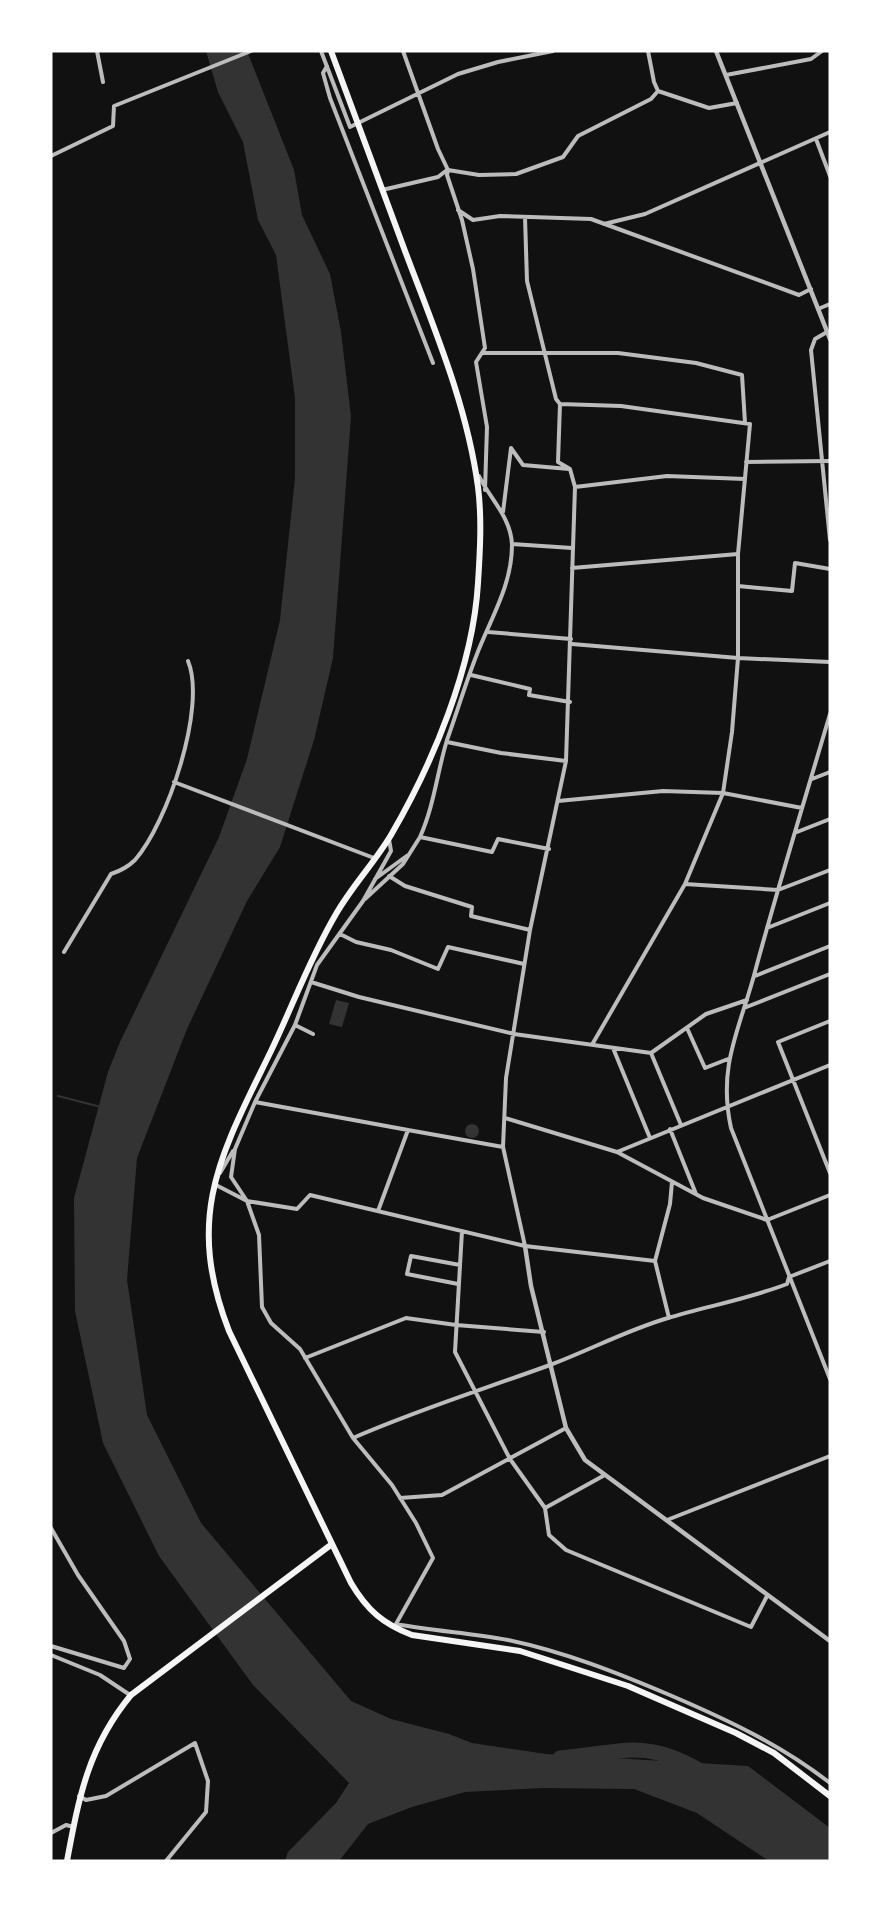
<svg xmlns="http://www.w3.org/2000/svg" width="881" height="1912" font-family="Mulish,sans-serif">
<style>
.water{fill:#333}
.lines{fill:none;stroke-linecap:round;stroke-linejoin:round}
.stream{stroke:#333;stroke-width:2}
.river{stroke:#333;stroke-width:15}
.minor{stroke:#bcbcbc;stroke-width:4}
.tertiary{stroke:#bcbcbc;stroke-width:4.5}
.primary{stroke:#f5f5f5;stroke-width:6}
</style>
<rect width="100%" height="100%" fill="#111"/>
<path class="water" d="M206,51h41l47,119 8,45 28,59 11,58 10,85 -18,241 -19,82 -34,107 -33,54 -60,128 -50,129 -10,122 20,135 54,108 150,178 40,18 58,15 23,9 74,11 202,12 82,62v33h-61l-72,-48 -63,-24 -90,-1 -79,4 -53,15 -44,17 -29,37h-54l3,-9 48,-49 13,-20 -96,-98 -94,-129 -56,-113 -28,-132 -1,-113 34,-126 12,-30 99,-205 28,-78 33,-139 15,-142v-80l-19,-143 -18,-35 -15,-78 -25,-50z
M336,1000l13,3 -7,24 -13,-3z
M465 1131a7 7 0 1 1 14 0a7 7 0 1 1-14 0Z"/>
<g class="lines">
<path class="stream" d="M58,1096l43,11"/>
<path class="river" d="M560,1758c59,-5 84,-20 139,12"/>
<path class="minor" d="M97,51l6,31
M321,51l29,76 108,-53 40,-12 55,-11
M403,51l35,98 10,21 -1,5 15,45 11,49 12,79 -9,14 11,65 -2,63
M648,51l6,31 4,9 51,17 28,-5
M327,66l-4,7 7,25 103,265
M726,75l85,-16 11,-8
M816,139l14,37
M51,156l62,-30 1,-20 137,-55
M448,170l31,5 37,-1 47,-17 15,-21 73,-37 7,-8
M382,190l56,-13 9,-7
M458,210l15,10 27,-4 91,3 208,76 12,-6
M604,224l41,-10 185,-82
M818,309l12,-5
M827,332l-12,7 -4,11 19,190
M483,353h135l78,10 46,12 3,48
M560,404l61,2 129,18 -12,130v104l-6,74 -9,61 -38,91 -92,159
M746,462l84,-1
M575,487l92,-11 78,3
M503,512l8,-64 12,17 46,4
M512,544l60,4
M572,568l166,-14
M738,586l54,5 3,-28 35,6
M488,632l83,7
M572,644l166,14 92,4
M471,675l59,14 -1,6 41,7
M830,714c-25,85 -51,169 -74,254 -15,59 -39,96 -25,160l99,251
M447,742l54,11 65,8
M812,779l18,-7
M174,782l200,76
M558,801l105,-10 60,2 79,15
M797,832l33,-13
M420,837c14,-31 17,-64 27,-97 10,-28 19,-58 30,-86 14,-36 35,-69 35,-109 -1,-28 -22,-46 -33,-69
M389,839l2,12 -28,50 -46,64 -22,60 -40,77 -20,47 -4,28 16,24 12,34 3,72 9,16 29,26 53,89 39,47 24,38 17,35 -37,66 1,5
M389,876l16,10 67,21 -1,9 59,14
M375,879l33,-24
M685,884l93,6 52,-20
M365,899l38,-35 17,-27 72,15 6,-13 51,10
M767,928l63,-25
M340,934l16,8 35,8 47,19 10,-22 76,17
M64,952l47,-78c9,-3 17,-7 24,-14 32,-36 72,-153 53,-199
M755,976l75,-30
M311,982l48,15 155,37 137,19 55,-39 41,-14
M744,1008l86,-34
M830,1021l-52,21 52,131
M295,1025l18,9
M687,1028l18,40 23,-9
M613,1048l37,90
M651,1053l30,72
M255,1102l153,28
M505,1118l112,34 86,46 64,22 63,-25
M670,1129l26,65
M617,1152l213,-87
M220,1173l13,-22
M214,1184l33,17 50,8 13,-14 215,51 130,15
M378,1211l30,-81 95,17
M462,1231l-7,121 55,107 35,49 4,27 17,15 185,77 16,-31
M525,1246l-22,-99 3,-69 24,-148 36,-169 9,-274 -5,-18 -12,-7 2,-58 -4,-5 -29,-118 -2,-64
M458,1284l-51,-10 4,-18 49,9
M669,1318l-14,-57 15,-57 2,-22
M305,1358l101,-40 50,7 88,7
M353,1438c64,-28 131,-49 197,-73 40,-15 77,-35 118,-47 40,-12 80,-19 119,-34l2,-7 41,-16
M400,1498l42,-3 124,-67
M545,1508l58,-32
M667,1520l163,-64
M51,1528l27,47 46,66 6,18 -6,9 -73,-22
M396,1624c37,7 75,9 112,16 57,12 110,33 164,56 56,24 109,49 158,87
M51,1655l49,20 30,20
M79,1796l7,4 20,-4 89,-53 13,38 -2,31 -40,49
M51,1833l15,-8 8,2"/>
<path class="tertiary" d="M716,51l114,288
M525,1246l6,40 35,142 19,32 245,181"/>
<path class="primary" d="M331,51c25,66 49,133 74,200 29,77 62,154 73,236 4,31 2,65 0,96 -5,84 -45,180 -87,252 -16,27 -39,51 -55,79 -26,44 -43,91 -65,137 -50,103 -87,164 -42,280l122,252c16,27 32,41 61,52l108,16 108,35 108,47 38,20 56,43
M67,1861c12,-64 21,-114 64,-166l201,-151"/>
</g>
<rect width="881" height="1912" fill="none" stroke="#ffffff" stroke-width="105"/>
</svg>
